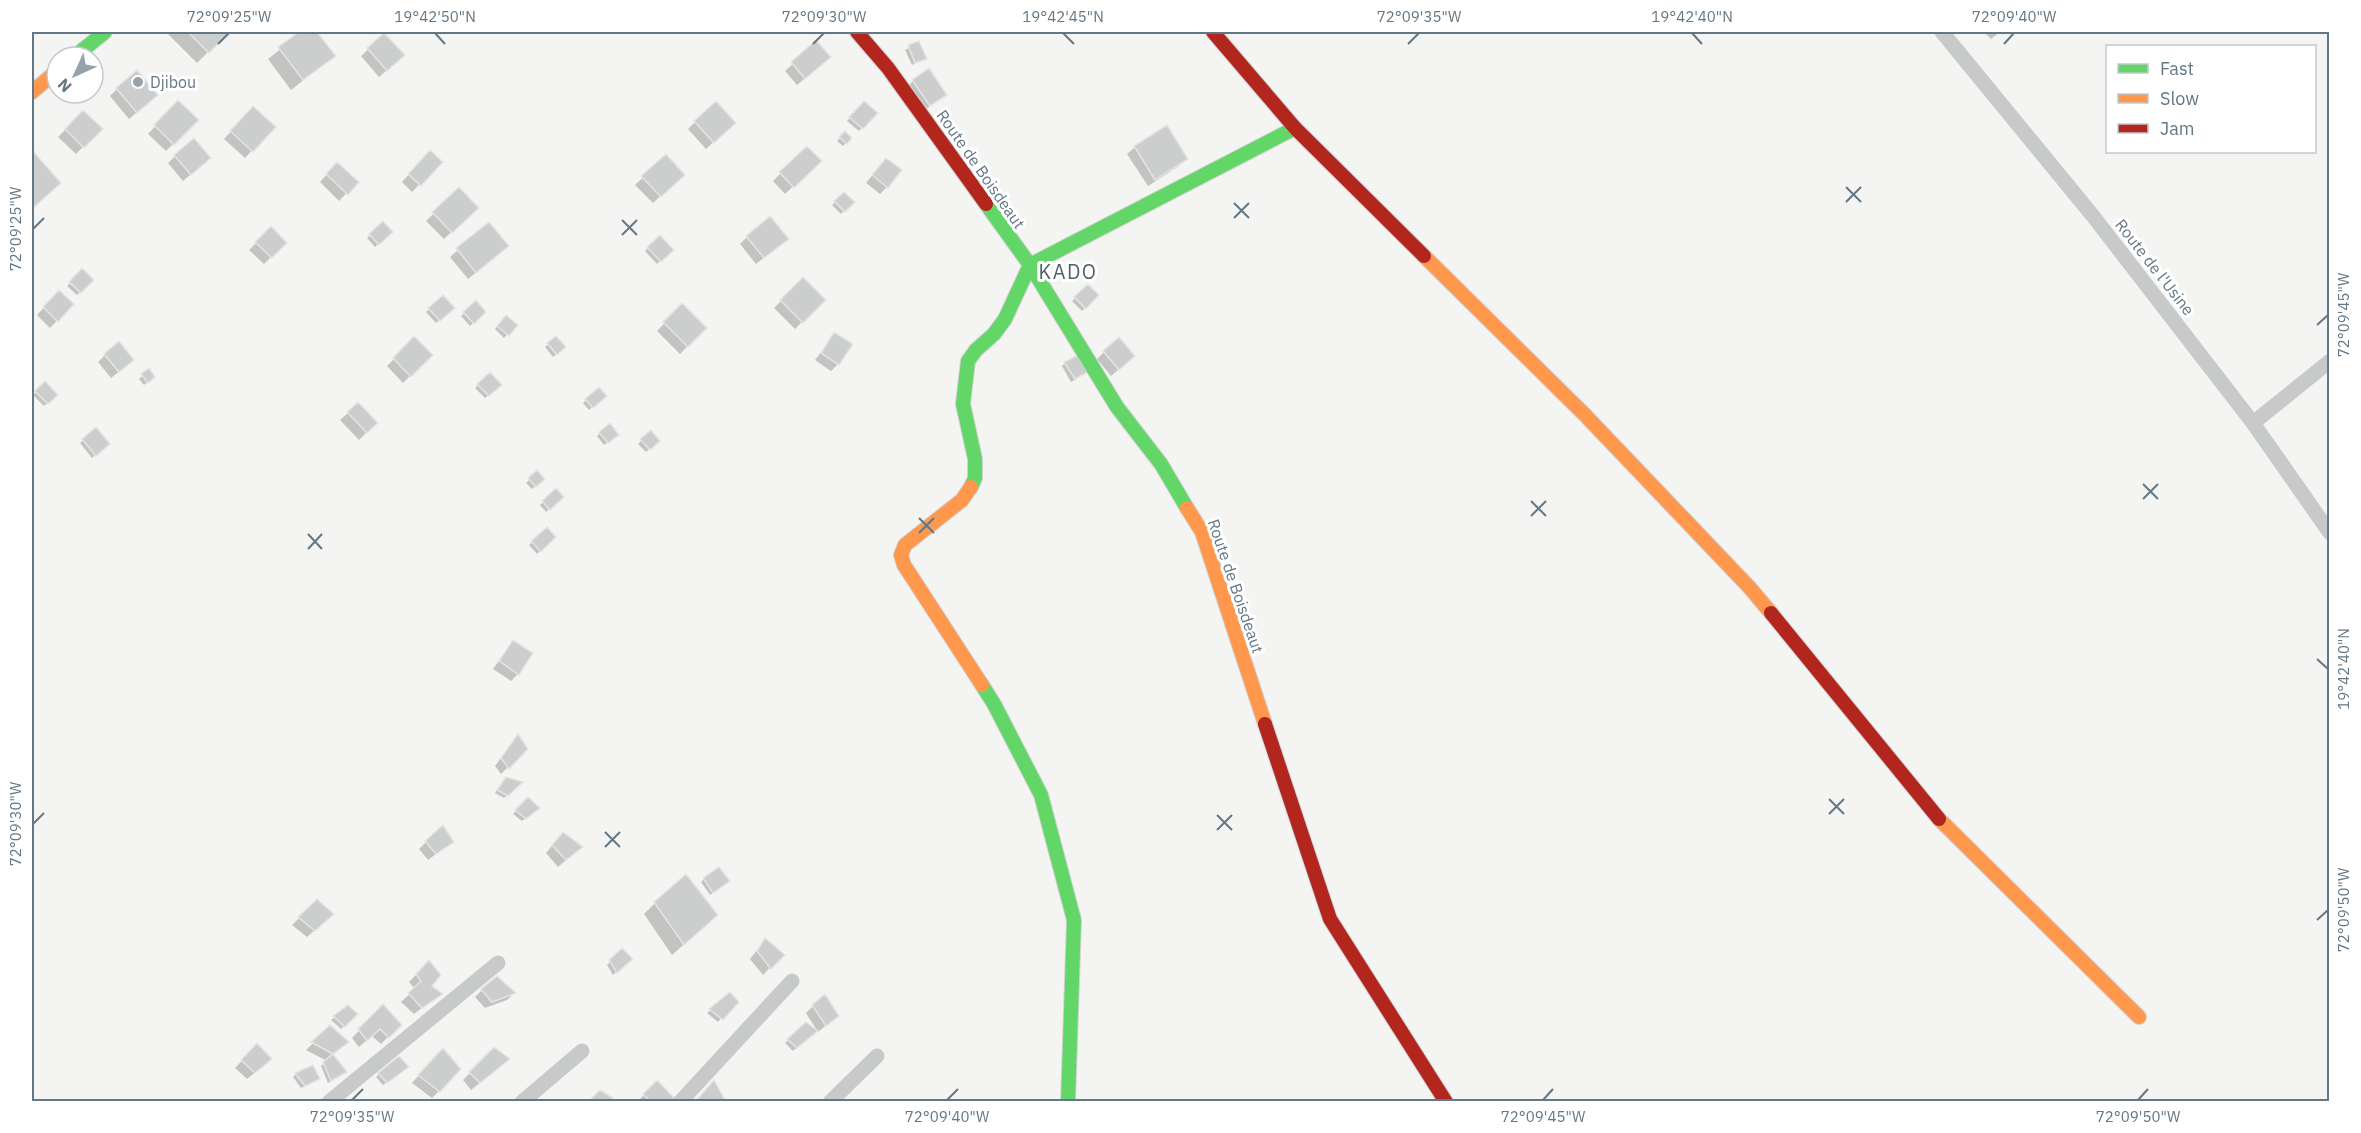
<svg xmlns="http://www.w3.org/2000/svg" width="2361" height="1133" font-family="'IBM Plex Sans',sans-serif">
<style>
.shadow{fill:#0003}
.building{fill:#cccece;stroke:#e4e4e2;stroke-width:1.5}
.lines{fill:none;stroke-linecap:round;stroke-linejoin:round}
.fast-casing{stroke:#d1d2d3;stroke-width:16}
.slow-casing{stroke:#d1d2d3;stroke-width:16}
.jam-casing{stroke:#d1d2d3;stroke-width:16}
.street{stroke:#c8caca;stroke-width:15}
.fast{stroke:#63d668;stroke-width:14}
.slow{stroke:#ff974d;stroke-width:14}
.jam{stroke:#b3261e;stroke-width:14}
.ticks{fill:none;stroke:#637784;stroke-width:2}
.poi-dot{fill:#96a3aa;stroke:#fff;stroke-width:2}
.labels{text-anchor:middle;stroke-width:6;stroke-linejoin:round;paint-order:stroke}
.poi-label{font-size:16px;fill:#637784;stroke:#fff;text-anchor:start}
.street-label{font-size:16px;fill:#637784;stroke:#fff}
.quarter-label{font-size:20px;letter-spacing:1.5px;fill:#515f68;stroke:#fff}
.neatline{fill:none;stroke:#637784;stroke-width:2}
.ticks-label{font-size:15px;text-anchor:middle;fill:#637784}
</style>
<rect width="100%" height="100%" fill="#f4f4f2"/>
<path class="shadow" d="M166,32h62l-31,31z
M302,32h14l18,24 -43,34 -23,-31z
M1984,32h16l-9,7z
M384,35l12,27 -17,15 -18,-21z
M816,43l5,22 -24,20 -12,-14z
M918,43l7,15 -13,7 -7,-15z
M913,81l32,14 -23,17 -16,-24z
M117,89l32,13 -20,17 -19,-23z
M178,102l19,18 -31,31 -18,-17z
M864,103l11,10 -16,18 -12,-10z
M253,108l21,19 -29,31 -21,-19z
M83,112l18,17 -25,25 -18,-17z
M695,122l32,8 -21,19 -18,-20z
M845,133l5,5 -7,8 -6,-5z
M1135,147l51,11 -7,8 -31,20 -21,-32z
M807,148l13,13 -35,33 -12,-13z
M32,152l27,31 -27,25z
M175,156l27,9 -19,16 -15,-18z
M666,156l17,19 -30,28 -18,-18z
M423,159l18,3 -29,30 -10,-10z
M879,167l8,20 -7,7 -14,-11z
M330,171l27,11 -18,19 -19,-19z
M459,189l18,19 -33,31 -18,-18z
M844,194l9,8 -12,12 -9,-9z
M383,224l8,8 -16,15 -8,-9z
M489,224l10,30 -31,25 -18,-22z
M271,229l14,14 -21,21 -15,-14z
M660,237l12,13 -15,14 -12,-13z
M747,237l32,9 -23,18 -16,-20z
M82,271l10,9 -15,15 -10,-9z
M803,279l21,21 -29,29 -21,-21z
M1088,286l9,9 -15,16 -10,-10z
M59,292l13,13 -22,23 -13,-13z
M443,297l10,11 -17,15 -10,-11z
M476,303l8,9 -14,14 -9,-10z
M682,305l23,23 -25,26 -23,-23z
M502,320l13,5 -11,13 -9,-9z
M835,334l3,30 -7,7 -16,-11z
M556,338l5,12 -8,7 -8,-10z
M414,339l17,16 -28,28 -16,-17z
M1104,352l22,11 -15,13 -14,-17z
M105,355l20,12 -14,11 -13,-16z
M1065,363l20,11 -14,8 -9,-16z
M148,371l2,9 -6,5 -5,-6z
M490,374l10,11 -15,13 -10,-10z
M45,383l11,12 -12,11 -11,-11z
M598,389l7,7 -16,14 -6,-7z
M358,404l18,19 -17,17 -19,-20z
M96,429l12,15 -16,14 -12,-15z
M650,432l8,9 -12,11 -8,-8z
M600,433l14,5 -10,7 -7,-9z
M537,473l6,6 -11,10 -6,-6z
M555,490l7,7 -16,15 -6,-7z
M547,529l7,8 -17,17 -8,-9z
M513,642l5,32 -7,7 -18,-12z
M517,736l9,13 -25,25 -6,-8z
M503,782l18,1 -17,15 -9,-5z
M528,799l7,12 -13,10 -9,-7z
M556,841l17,13 -15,13 -12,-14z
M426,842h26l-24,18 -9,-11z
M704,879l21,5 -15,11 -9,-13z
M317,901l8,20 -18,16 -15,-12z
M655,903l50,23 -33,29 -28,-41z
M765,940l17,15 -19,20 -13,-16z
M622,950l8,9 -17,16 -6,-10z
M429,962l1,24 10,8 -26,20 -13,-12 14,-13 -6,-7z
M482,990l32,3 -7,7 -22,8 -10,-11z
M730,994l7,8 -19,20 -11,-9z
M383,1006l17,19 -19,19 -9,-8 -13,11 -7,-9z
M813,1006l24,10 -19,16 -12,-19z
M348,1007l8,7 -15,15 -10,-9z
M806,1024l7,10 -20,17 -8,-8z
M330,1027l10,22 -8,6 13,17 -17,11 -7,-17 6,-5 -21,-11z
M257,1045l6,21 -16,13 -12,-11z
M494,1049l7,17 -30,24 -8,-10z
M435,1057l4,34 -7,7 -20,-15z
M404,1070l-21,15 -7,-8 3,-3z
M296,1074l22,5 -17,9 -8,-11z
M657,1082l17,18 -2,2h-35z"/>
<path class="building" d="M188,32h42l-21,21z
M299,32h18l19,24 -33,24 -25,-33z
M384,33l21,22 -18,16 -20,-23z
M816,40l15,17 -26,22 -14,-17z
M919,41l8,18 -12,4 -7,-18z
M929,68l18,27 -17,11 -18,-26z
M137,70l21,25 -21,18 -21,-25z
M178,100l21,20 -25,25 -20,-20z
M716,101l20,22 -22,20 -20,-22z
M864,101l14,12 -15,16 -14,-12z
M253,106l23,21 -23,25 -23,-21z
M83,110l20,19 -19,19 -19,-19z
M1167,125l21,34 -33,21 -21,-34z
M845,131l7,7 -5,6 -8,-7z
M194,138l17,20 -20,17 -17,-20z
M807,146l15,15 -28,27 -15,-16z
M32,150l29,33 -29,26z
M430,150l13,12 -22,24 -13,-12z
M666,154l19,21 -24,22 -20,-21z
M886,158l16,12 -14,18 -16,-13z
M337,162l22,20 -11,13 -22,-21z
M459,187l20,21 -27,25 -20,-21z
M844,192l11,10 -10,10 -11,-11z
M770,216l19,23 -25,19 -18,-22z
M383,221l10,11 -14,13 -10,-11z
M489,222l20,24 -33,27 -20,-25z
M271,226l16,17 -15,15 -17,-16z
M660,235l14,15 -13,12 -14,-15z
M82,268l12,12 -13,13 -12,-11z
M803,277l23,23 -23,23 -23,-23z
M1088,284l11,11 -13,14 -12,-12z
M59,290l15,14 -16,18 -15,-15z
M443,295l12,13 -15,13 -12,-13z
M476,300l10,12 -12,12 -11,-12z
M682,303l25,25 -19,19 -25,-25z
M506,315l12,10 -9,11 -12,-10z
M834,332l19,12 -14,21 -18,-12z
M414,336l19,19 -22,22 -18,-19z
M556,336l10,11 -9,8 -10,-12z
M1119,337l16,19 -16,14 -16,-19z
M119,341l15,19 -15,12 -15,-18z
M1081,354l9,17 -15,8 -11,-17z
M149,368l6,9 -7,6 -7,-9z
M490,372l12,13 -13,11 -12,-12z
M45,381l13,14 -10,9 -13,-13z
M599,387l8,9 -14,12 -8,-9z
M358,402l20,21 -11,10 -20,-21z
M610,423l9,12 -11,8 -9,-11z
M96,427l14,17 -14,12 -14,-17z
M651,430l9,11 -10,9 -10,-11z
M537,470l8,9 -9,8 -8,-9z
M556,488l8,9 -14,13 -8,-9z
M547,527l9,10 -15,15 -10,-11z
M513,640l20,13 -14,22 -20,-14z
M518,734l10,15 -19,20 -8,-11z
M506,777l17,5 -15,14 -11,-6z
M528,797l12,11 -14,11 -11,-9z
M443,825l11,17 -18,12 -11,-13z
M563,832l20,15 -17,13 -14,-15z
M719,867l11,14 -17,12 -10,-15z
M686,874l32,41 -34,30 -30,-43z
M317,899l17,15 -19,17 -17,-14z
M765,938l20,17 -14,14 -14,-18z
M622,948l11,11 -16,14 -8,-13z
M429,960l12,15 -9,11 11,8 -21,14 -14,-15 13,-12 -5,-7z
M497,976l19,17 -24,9 -11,-13z
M730,992l9,10 -16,18 -14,-11z
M825,994l14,22 -13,10 -14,-21z
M383,1004l19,21 -13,13 -9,-9 -13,12 -9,-12z
M348,1005l10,9 -13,13 -12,-11z
M806,1022l12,9 -21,17 -10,-9z
M330,1025l19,17 -16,12 -22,-12z
M257,1043l15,16 -17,14 -14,-13z
M494,1047l16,12 -30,24 -11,-11z
M443,1048l18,21 -21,23 -22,-17z
M333,1054l14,18 -16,9 -8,-19z
M399,1056l10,11 -22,16 -9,-10z
M313,1065l7,14 -15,7 -10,-13z
M657,1080l19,20 -25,2 -8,-8z
M714,1080l12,22h-31z
M600,1090l13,8 -4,4h-21z"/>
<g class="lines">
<defs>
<path id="fast" d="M74,57l31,-25
M986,204l44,61 87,142 44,57 26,44
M971,487l4,-9v-19l-12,-55 5,-43 8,-11 18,-16 11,-15 25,-54 265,-137
M982,685l12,19 47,91 33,125 -6,182"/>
<path id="slow" d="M32,92l25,-21
M1424,256l161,159 165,173 21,25
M971,487l-9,13 -57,45 -4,10 3,10 78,120
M1187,508l15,24 63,192
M1939,819l200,198"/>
<path id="jam" d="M857,32l31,36 98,136
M1213,32l82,96 129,128
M1771,613l168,206
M1265,724l65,195 116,183"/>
</defs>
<use href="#fast" class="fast-casing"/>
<use href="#slow" class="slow-casing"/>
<use href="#jam" class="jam-casing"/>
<path class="street" d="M1942,32l151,184 160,207 77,110
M2253,423l77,-62
M329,1102l169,-139
M522,1102l60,-51
M680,1102l112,-121
M830,1102l47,-46"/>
<use href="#fast" class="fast"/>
<use href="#slow" class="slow"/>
<use href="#jam" class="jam"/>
</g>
<path class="ticks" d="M435,33l10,11M1063,33l11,11M1692,33l10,11M218,44l11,-11M813,44l11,-11M1408,44l11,-11M2004,44l10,-11M1846,187l15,15M1846,202l15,-15M1234,203l15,15M1234,218l15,-15M622,220l15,15M33,229l11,-11M622,235l15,-15M2317,325l11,-10M2143,484l15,15M2143,499l15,-15M1531,501l15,15M1531,516l15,-15M919,518l15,15M919,533l15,-15M308,534l14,15M308,549l14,-15M2317,659l11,10M1829,799l15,15M1829,814l15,-15M1217,815l15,15M33,824l11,-11M1217,830l15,-15M605,832l15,15M605,847l15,-15M2317,920l11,-10M352,1100l11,-11M947,1100l11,-11M1543,1100l10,-11M2138,1100l10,-11"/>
<circle class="poi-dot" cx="138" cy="82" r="6"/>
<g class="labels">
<g class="poi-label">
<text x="150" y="88">Djibou</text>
</g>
<g class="street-label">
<text transform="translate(981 169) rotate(55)" y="6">Route de Boisdeaut</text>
<text transform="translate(2155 267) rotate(52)" y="6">Route de l'Usine</text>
<text transform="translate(1236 586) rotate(71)" y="6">Route de Boisdeaut</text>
</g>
<g class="quarter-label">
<text x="1068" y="279">KADO</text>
</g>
</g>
<rect width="2361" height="1133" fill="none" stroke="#ffffff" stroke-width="66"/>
<rect x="2106" y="45" width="210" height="108" fill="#ffffff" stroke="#c1c9ce" stroke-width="1.5"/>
<rect x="2118" y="64" width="30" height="9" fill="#63d668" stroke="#c1c9ce" stroke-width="1.5"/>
<text x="2160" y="75" font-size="18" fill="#637784">Fast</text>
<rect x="2118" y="94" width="30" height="9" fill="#ff974d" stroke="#c1c9ce" stroke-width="1.5"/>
<text x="2160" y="105" font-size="18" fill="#637784">Slow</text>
<rect x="2118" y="124" width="30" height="9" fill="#b3261e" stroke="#c1c9ce" stroke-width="1.5"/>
<text x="2160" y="135" font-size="18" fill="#637784">Jam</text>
<g transform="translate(75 75) rotate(225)"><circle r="28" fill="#ffffff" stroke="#c1c9ce" stroke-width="1.5"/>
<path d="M0-4.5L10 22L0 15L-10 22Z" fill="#96a3aa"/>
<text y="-9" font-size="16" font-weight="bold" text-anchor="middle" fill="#637784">N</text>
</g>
<rect x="33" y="33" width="2295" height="1067" class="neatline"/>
<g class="ticks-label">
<text x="229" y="22">72°09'25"W</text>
<text x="435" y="22">19°42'50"N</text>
<text x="824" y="22">72°09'30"W</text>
<text x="1063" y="22">19°42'45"N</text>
<text x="1419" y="22">72°09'35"W</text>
<text x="1692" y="22">19°42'40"N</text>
<text x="2014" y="22">72°09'40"W</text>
<text transform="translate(16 229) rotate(-90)" y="5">72°09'25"W</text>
<text transform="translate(2344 315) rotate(-90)" y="5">72°09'45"W</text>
<text transform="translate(2344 669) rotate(-90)" y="5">19°42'40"N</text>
<text transform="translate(16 824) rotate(-90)" y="5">72°09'30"W</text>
<text transform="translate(2344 910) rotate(-90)" y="5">72°09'50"W</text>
<text x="352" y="1122">72°09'35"W</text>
<text x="947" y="1122">72°09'40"W</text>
<text x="1543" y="1122">72°09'45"W</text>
<text x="2138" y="1122">72°09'50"W</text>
</g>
</svg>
